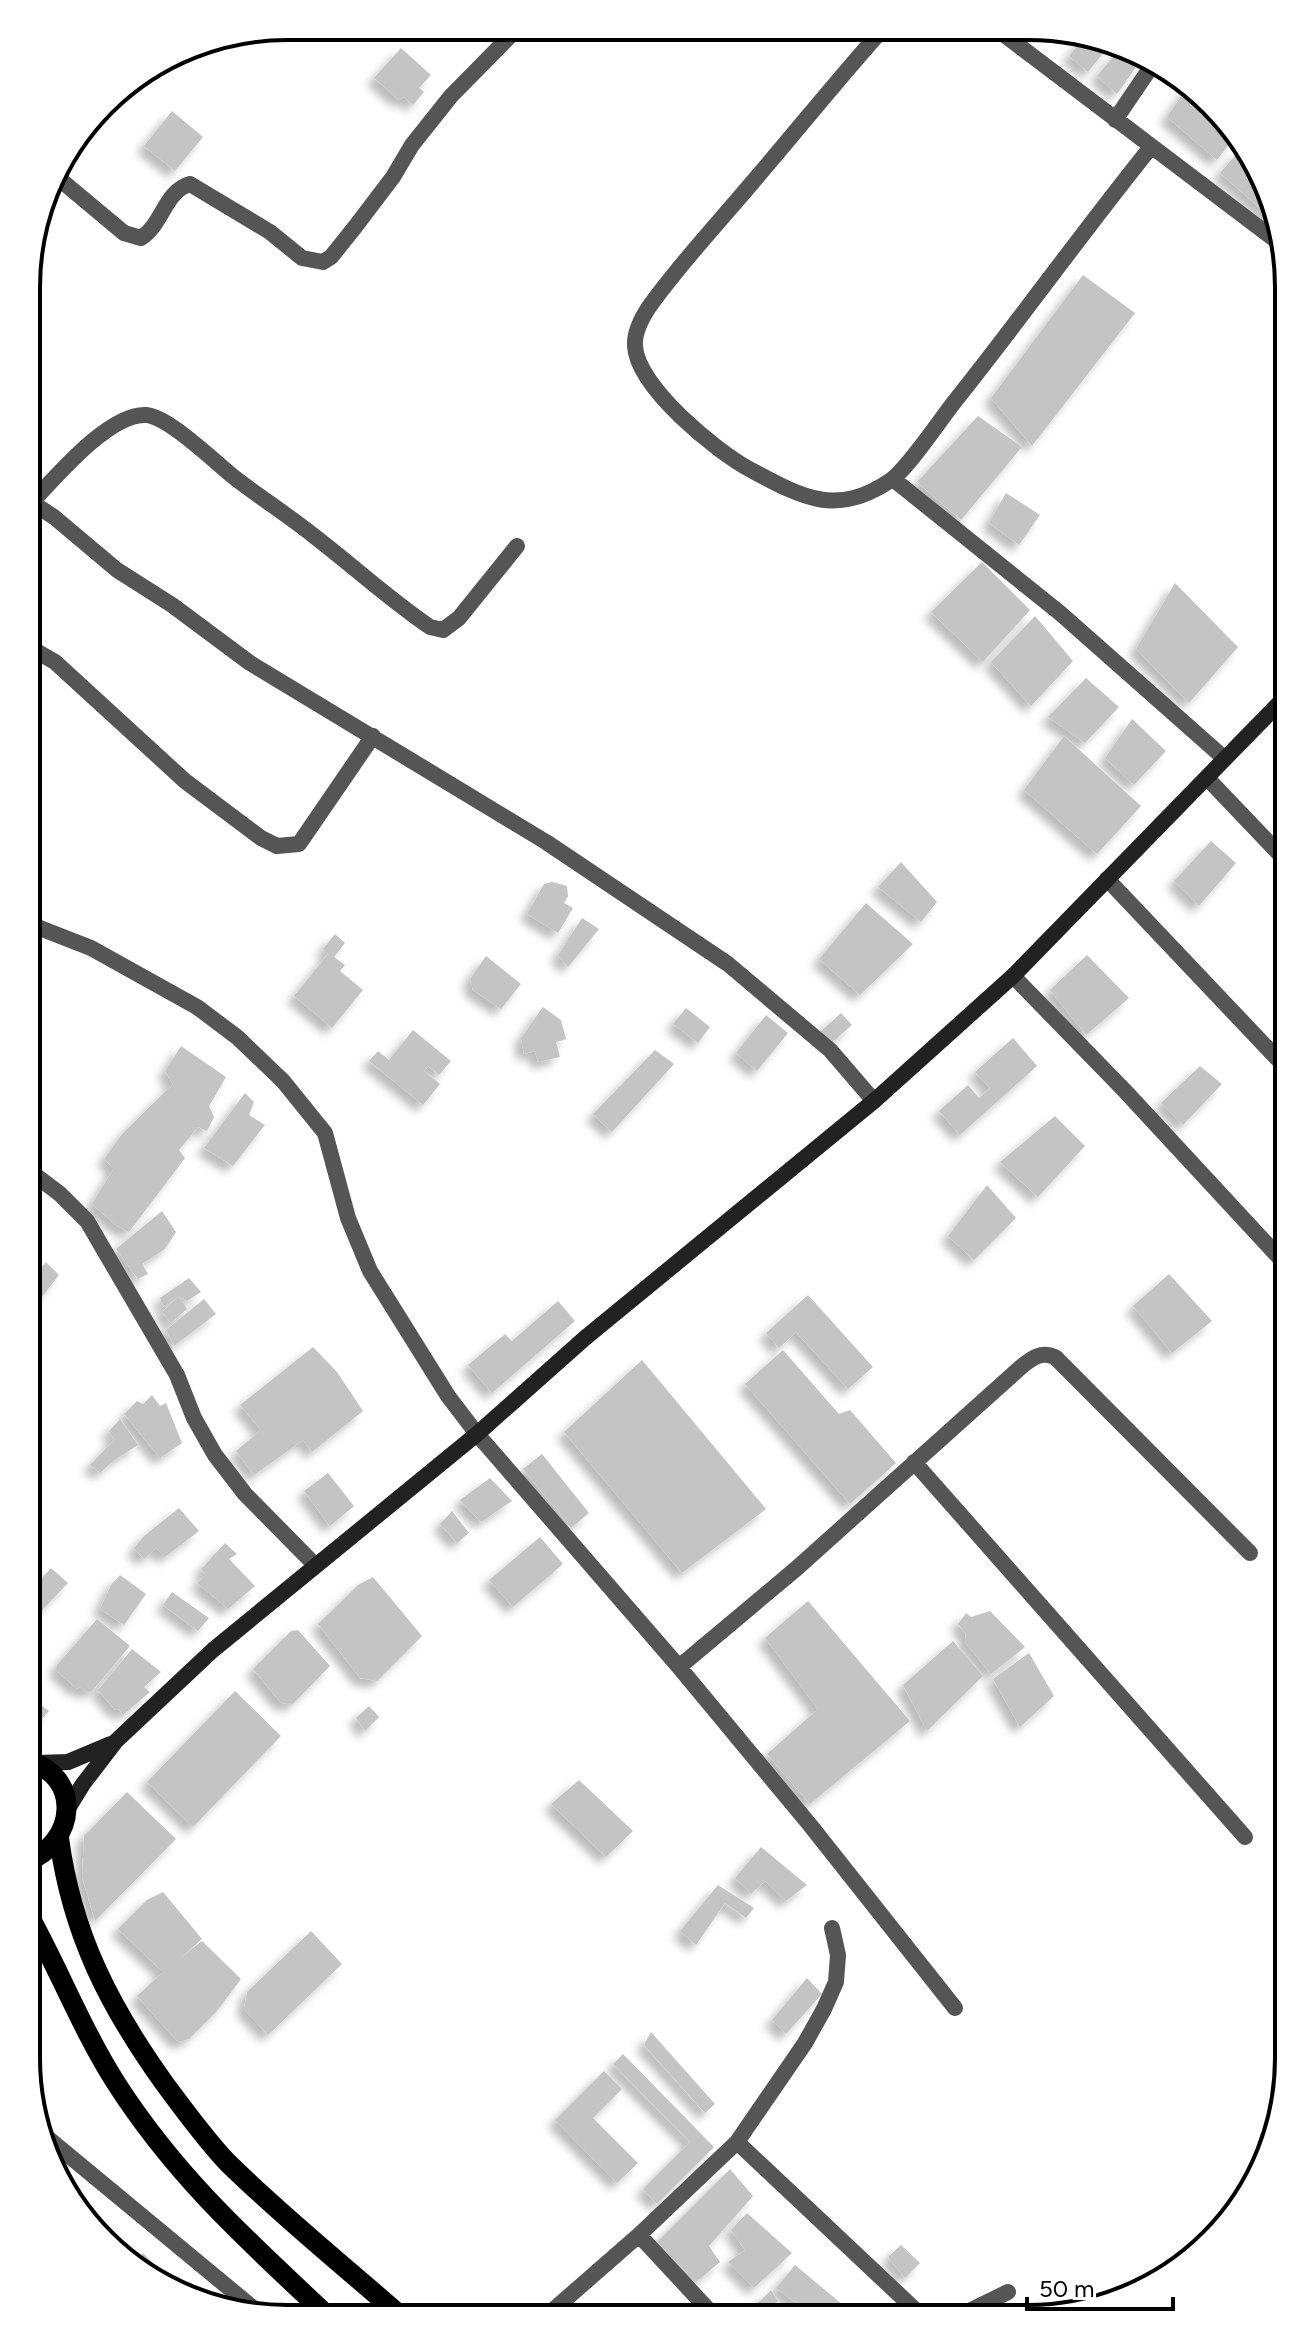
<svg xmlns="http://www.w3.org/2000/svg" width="1315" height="2345" font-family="Figtree,sans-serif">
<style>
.building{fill:#c4c4c4;filter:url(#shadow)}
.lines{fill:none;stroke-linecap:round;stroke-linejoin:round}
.street{stroke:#555;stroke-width:16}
.secondary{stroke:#222;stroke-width:16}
.primary{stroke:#000;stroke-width:20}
.rim{fill:none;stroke:#000;stroke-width:4}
</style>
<defs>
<filter id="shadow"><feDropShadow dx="-7" dy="7" stdDeviation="4" flood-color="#0004"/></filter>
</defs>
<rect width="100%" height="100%" fill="#fff"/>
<path class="building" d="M1086,35l23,11 -21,26 -19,-16z
M401,48l30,27 -12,13 5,4 -11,13 -9,-8 -5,3 -25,-22z
M1118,51l22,10 -23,33 -20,-18z
M1189,85l11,5 33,49 -16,21 -50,-43z
M172,111l31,26 -28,34 -31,-25z
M1240,150l35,53 3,17 -2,2 -56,-49z
M1083,275l52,38 -103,133 -41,-48z
M978,416l44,31 -61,73 -44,-38z
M1006,493l34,22 -21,30 -30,-22z
M982,562l48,48 -47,52 -52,-50z
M1175,583l63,64 -49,56 -53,-54z
M1035,616l38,45 -42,45 -40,-44z
M1086,678l33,29 -34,36 -37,-26z
M1132,719l34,32 -32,34 -29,-27z
M1064,736l77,70 -44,48 -73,-64z
M1211,841l25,22 -37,43 -25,-25z
M901,862l36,40 -16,20 -43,-35z
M552,882l15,4 1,10 -4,7 9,5 -15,25 -31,-19 17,-30z
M866,903l47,41 -53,51 -41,-36z
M582,918l17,11 -31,38 -10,-12z
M335,934l10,9 -11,14 11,8 -5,6 23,19 -31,38 -38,-32 34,-42 -5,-5z
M1087,955l42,43 -43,37 -36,-45z
M486,956l35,28 -20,25 -28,-19 -3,-11z
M543,1007l18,13 5,19 -10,3 4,15 -22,5 -3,-11 -11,3 -3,-16z
M686,1008l24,19 -12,16 -25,-19z
M841,1013l11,12 -23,20 -10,-12z
M766,1015l22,18 -31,38 -21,-18z
M413,1030l38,31 -12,14 -11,-9 -4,5 16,13 -17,21 -54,-44 9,-10 11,9z
M1013,1038l24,28 -77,69 -21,-24 29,-26 11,13 11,-10 -15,-16z
M181,1046l45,31 -17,29 5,11 -7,14 -9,-4 -19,23 6,8 -56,74 -12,-6 -25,-22 22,-36 -10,-9 18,-25 51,-50 -8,-13z
M655,1050l19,14 -62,68 -19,-18z
M1200,1066l22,18 -39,41 -22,-22z
M245,1093l9,9 -5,13 16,10 -32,41 -29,-18z
M1055,1116l30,30 -47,51 -38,-35z
M987,1185l29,33 -42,42 -26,-24z
M162,1211l14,21 -11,17 -23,15 6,10 -10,5 -22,-30z
M46,1262l13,13 -32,41v-31z
M1169,1274l43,47 -40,32 -39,-47z
M189,1278l12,14 -14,9 -8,-5 -15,11 -4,-9z
M808,1295l65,72 -25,22 -52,-57 -17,16 -13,-15z
M179,1296l8,13 -16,14 -9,-11z
M204,1299l12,15 -42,32 -8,-16z
M558,1301l17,20 -83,72 -24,-28 37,-31 7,7z
M313,1347l24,25 26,39 -51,41 -9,-12 -49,35 -18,-24 25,-21 -21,-25z
M783,1350l56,64 11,-4 46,53 -46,41 -105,-120z
M642,1360l124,149 -84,64 -118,-141z
M152,1395l8,11 6,-3 16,40 -22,15 -36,-44 13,-13 6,3z
M120,1419l18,26 -25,16 -13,12 -10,-8 24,-25 -5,-9z
M542,1454l47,59 -18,15 -48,-59z
M328,1473l26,33 -24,20 -26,-35z
M490,1478l22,23 -31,21 -21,-22z
M179,1508l20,23 -34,26 -9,-9 -12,11 -10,-11 10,-12z
M452,1511l17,22 -12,10 -17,-19z
M540,1537l23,27 -50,43 -24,-27z
M225,1543l12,11 -8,5 26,27 -27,23 -31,-26 9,-8 -5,-6z
M27,1564l15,14 9,-10 17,15 -38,40 -3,-3z
M120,1575l26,19 -22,31 -24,-16 11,-24z
M373,1577l49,59 -45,45 -17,-3 -42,-54 40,-39z
M172,1592l37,26 -11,13 -35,-26z
M808,1601l102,120 -100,83 -43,-50 51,-45 -53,-71z
M990,1611l35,36 -34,27 -26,-32 1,-8 -8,-10 8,-11 5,4z
M97,1619l33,27 -38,45h-8l-4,-4 -3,2 -21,-19 1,-5z
M298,1630l32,36 -37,38 -12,-1 -28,-34 38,-38z
M953,1641l30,35 -56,55 -24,-46z
M132,1649l29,23 -17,15 6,5 -27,23 -4,-6 -4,1 -17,-20z
M1029,1653l25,43 -34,31 -27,-48z
M235,1691l46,45 -88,91 -46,-45z
M26,1694l23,17 -16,18 -7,-5z
M369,1706l10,11 -14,14 -9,-13z
M579,1780l54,51 -27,26 -55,-53z
M127,1792l49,47 -81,82 -13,-44 2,-41z
M761,1847l46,38 -21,16 -21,-20 -14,13 -16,-16z
M718,1885l36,23 -8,10 -21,-15 -29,42 -16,-14z
M163,1892l39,47 -24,21 24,-19 39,38 -24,32 -28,28 -11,3 -41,-46 26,-24 -45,-43 29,-29z
M311,1931l31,33 -74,71 -24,-26 3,-17z
M807,1978l15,16 -36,40 -14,-14z
M651,2032l64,72 -10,9 -61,-68z
M623,2054l91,93 -57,57 -14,-15 47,-47 -77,-78z
M604,2071l18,18 -29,29 45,45 -21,20 -62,-63z
M730,2169l23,27 -44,50 11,16 -24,20 -39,-40z
M747,2213l45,40 -38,35 -26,-26 17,-12 -14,-20z
M901,2245l19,18 -15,15 -17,-21z
M143,2253l27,27 -2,2 -36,-15z
M795,2265l54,45 -8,8h-46l8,-10 -27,-20z
M771,2290l7,11 -11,10 7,7h-23l-4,-4z"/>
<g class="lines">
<path class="street" d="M882,30c-43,48 -83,98 -125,147 -36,43 -76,85 -108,130 -8,12 -15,25 -14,39 2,41 82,106 116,124 52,28 86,47 140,10 17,-12 49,-60 64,-79 67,-84 129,-171 196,-254
M998,30l284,215
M1115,120l36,-53
M63,182l61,51 17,5c21,-13 24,-47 49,-54l80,48 32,26 21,4 8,-5 24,-30 38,-50 19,-32 39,-49 68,-69
M893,479l167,134 164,145
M28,500l26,17 63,53 55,35 78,58 296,179 182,122 102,86 44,51
M31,503c24,-25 78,-90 115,-88 22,1 70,48 89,63 26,20 54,38 79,58 39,30 75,63 116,91l13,3 16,-12 58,-72
M28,653l8,-2 19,11 130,119 76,57 16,8 22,-2 74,-108
M1207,778l82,86
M1107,879l182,192
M27,923l64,25 106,59 40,30 46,44 42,52 23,85 22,53 78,125 29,38 202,233 131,158 145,183
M1013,976l112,115 164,177
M27,1169l33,25 27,27 90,154 17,43 21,37 30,39 70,71
M914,1462l331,375
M679,1667l118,-99 224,-201c11,-9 20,-16 34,-10l195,196
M38,2130l226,187
M737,2142l188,177
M639,2235l77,83
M544,2318l95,-83 98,-93 68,-99 19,-34 12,-27 2,-27 -6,-27
M953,2319l55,-27"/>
<path class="secondary" d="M37,1763l31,-1 43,-18
M67,1810l16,-26 33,-43 97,-91 264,-216 108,-96 289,-237 139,-125 276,-283"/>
<path class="primary" d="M59,1838c13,97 51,170 108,249 19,25 39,53 61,76 55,54 116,103 174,154
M26,1862c51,-19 57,-88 0,-101
M26,1910c32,57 55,118 90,173 61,95 132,158 213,234"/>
</g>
<path d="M0 0H1315V2345H0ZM287 40H1028A247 247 0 0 1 1275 287V2058A247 247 0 0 1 1028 2305H287A247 247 0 0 1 40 2058V287A247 247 0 0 1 287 40Z" fill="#fff" fill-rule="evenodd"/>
<path class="rim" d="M287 40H1028A247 247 0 0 1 1275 287V2058A247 247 0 0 1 1028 2305H287A247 247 0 0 1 40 2058V287A247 247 0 0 1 287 40Z"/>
<path d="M1027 2297v12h146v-12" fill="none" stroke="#000000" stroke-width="4"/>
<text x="1039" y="2297" font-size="24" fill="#000000" stroke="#ffffff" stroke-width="6" paint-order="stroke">50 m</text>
</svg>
